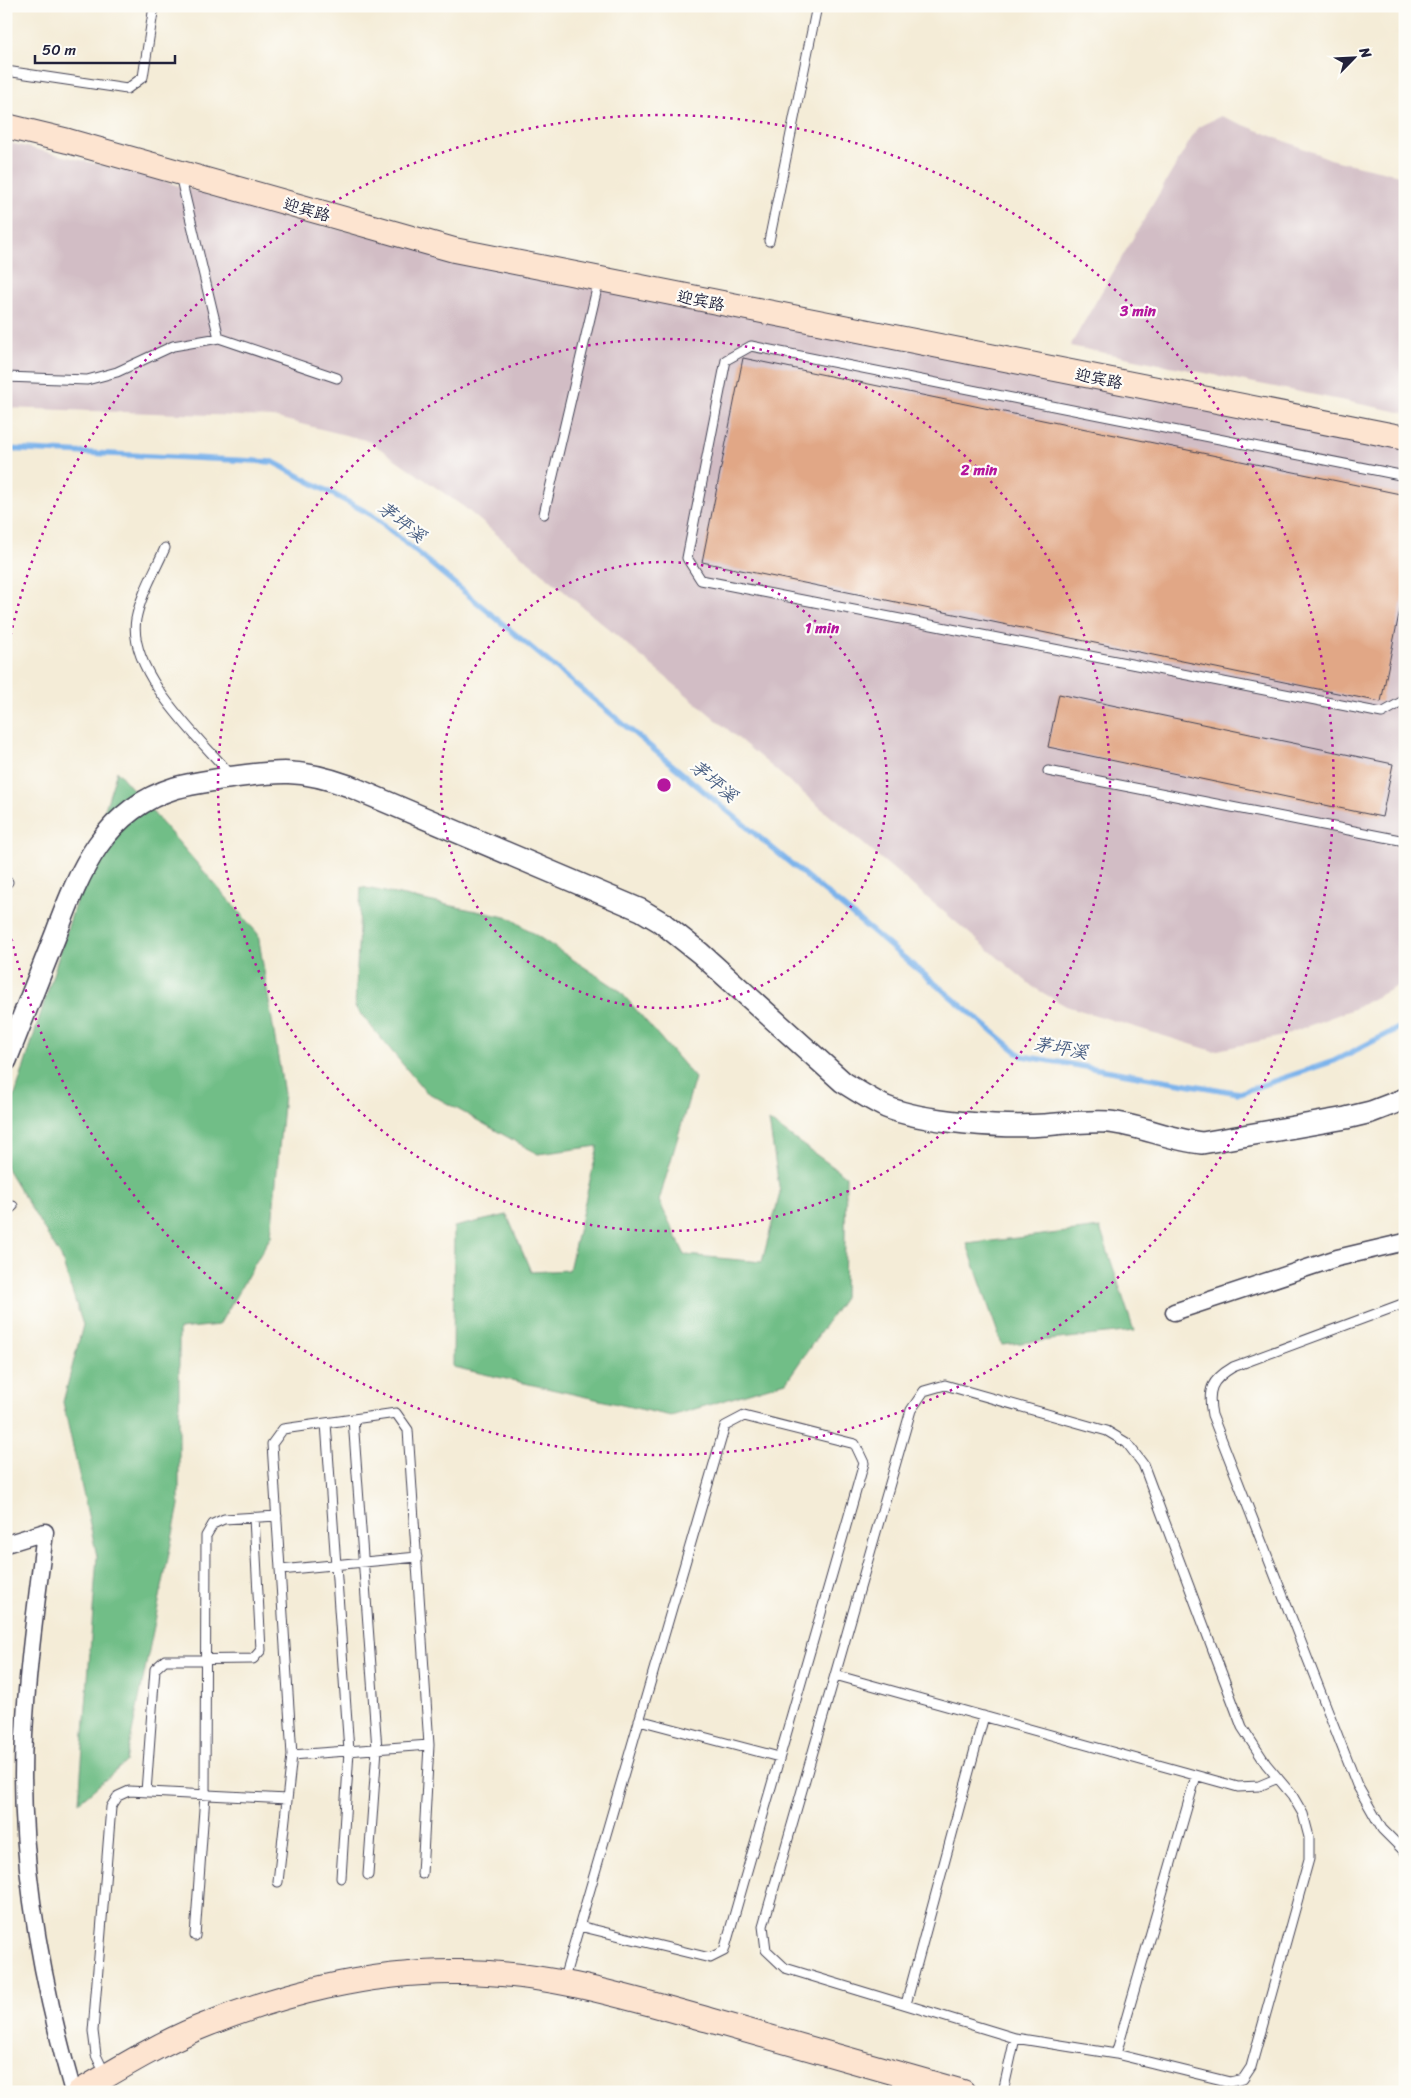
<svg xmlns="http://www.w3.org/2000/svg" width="1411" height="2098" font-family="Sriracha,'LXGW WenKai TC',sans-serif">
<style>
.industrial{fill:#d2bdc5}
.forest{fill:#71be87;stroke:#4a7061}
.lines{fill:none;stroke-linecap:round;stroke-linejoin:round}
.stream{stroke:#7bb3eb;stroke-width:5.5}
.building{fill:#e1a786}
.service-casing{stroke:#424052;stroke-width:11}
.minor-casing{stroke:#424052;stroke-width:19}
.tertiary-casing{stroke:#424052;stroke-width:24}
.secondary-casing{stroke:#424052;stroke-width:26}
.service{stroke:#fff;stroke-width:9}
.minor{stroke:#fff;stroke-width:16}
.tertiary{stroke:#fff;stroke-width:21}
.secondary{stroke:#fde4d0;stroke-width:24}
.ring{fill:none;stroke:#b5179e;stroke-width:2.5;stroke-dasharray:2.5 5}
.labels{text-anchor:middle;stroke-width:4.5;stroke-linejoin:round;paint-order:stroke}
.street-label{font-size:16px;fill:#22223b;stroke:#fdfcf7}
.water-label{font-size:18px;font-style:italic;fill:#465c81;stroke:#fdfcf7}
.centre{fill:#b5179e;stroke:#fdfcf7;stroke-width:2.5}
.ring-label{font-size:15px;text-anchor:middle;font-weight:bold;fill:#b5179e;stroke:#fdfcf7;stroke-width:4.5;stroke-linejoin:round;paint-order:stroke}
</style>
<rect width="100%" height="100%" fill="#fdfcf7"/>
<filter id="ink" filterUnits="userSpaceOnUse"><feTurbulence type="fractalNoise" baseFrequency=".02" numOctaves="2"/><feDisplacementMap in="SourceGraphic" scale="10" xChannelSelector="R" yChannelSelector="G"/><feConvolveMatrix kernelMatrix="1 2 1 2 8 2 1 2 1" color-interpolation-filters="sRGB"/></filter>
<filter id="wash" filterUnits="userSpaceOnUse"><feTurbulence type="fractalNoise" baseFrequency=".0096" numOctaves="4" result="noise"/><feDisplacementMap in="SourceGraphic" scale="20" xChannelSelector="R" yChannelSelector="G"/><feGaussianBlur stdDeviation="1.12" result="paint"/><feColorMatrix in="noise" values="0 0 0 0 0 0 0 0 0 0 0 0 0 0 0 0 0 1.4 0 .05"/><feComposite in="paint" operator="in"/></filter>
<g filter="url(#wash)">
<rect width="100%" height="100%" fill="#f4ecd7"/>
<path class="industrial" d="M1221,116l112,44 72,16v237l-335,-67 128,-219z
M6,142l145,35 123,39 1131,230v536l-52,27 -74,28 -66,14 -147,-45 -33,-19 -569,-480 -95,-66 -96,-24 -267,-9z"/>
<path class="forest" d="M117,771l141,163 26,160 -13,142 -52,89 -40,4v176l-53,257 -47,40 18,-246 -34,-154 20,-77 -22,-68 -55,-90v-43z
M361,887l149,31 109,72 76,88 -36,123 26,54 77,7 18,-69 -11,-72 77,55 -2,122 -58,84 -115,34 -218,-49 1,-140 53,-12 24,57 38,-2 29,-124 -60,8 -113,-63 -70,-84z
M1100,1228l34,103 -132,14 -35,-101z"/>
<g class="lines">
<path class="stream" d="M6,449l267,13 99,53 650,541 217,37 95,-32 71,-36"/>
</g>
<g id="blocks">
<path class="building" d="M743,358l662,137v90l-24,117 -679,-140z
M1059,694l334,70 -11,53 -334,-70z"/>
</g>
</g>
<g filter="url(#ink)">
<use href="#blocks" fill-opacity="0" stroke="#424052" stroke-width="1"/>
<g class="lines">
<defs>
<path id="service" d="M6,71l121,18 16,-12 11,-71
M180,175l39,163
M769,241l48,-235
M6,377l81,3 30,-8 56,-26 46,-8 118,40
M1405,476l-654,-130 -25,14 -39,198 14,22 681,133 23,-13
M544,514l55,-234
M165,548c-10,23 -24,46 -29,71 -9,53 63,119 95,156
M1048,771l357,70
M6,882h2
M6,1212l7,-6
M1405,1303l-172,64c-22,13 -26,23 -21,48l145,370 25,44 23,23
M945,1385l162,46 20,12 16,21 99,263 24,37 26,31 11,19 6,23v22l-58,208 -8,12 -13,3 -114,-28 -101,-16 -230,-70 -19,-18 -3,-24 148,-516 13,-19z
M353,1419l24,330 -9,126
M326,1423l23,328 -8,127
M280,1570l137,-13
M835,1675l403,112 21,-1 19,-8
M639,1720l140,37
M292,1755l137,-10
M146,1792l9,-123 10,-9 88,-1 8,-9 -7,-132
M278,1882l14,-127 -20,-311 11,-15 113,-16 12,17 21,315 -7,129
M195,1936l10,-141 1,-259 7,-12 11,-5 53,-3
M563,1982l162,-556 19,-10 111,28 9,19 -140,488 -14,7 -131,-32
M906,2004l78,-288
M1116,2054l80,-278
M106,2076l-10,-21 -3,-24 18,-224 7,-11 11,-5 158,8
M1003,2092l12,-54"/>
<path id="minor" d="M1174,1312l163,-54 68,-16
M6,1544l39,-12c-8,68 -18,136 -21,204 -6,120 16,241 49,356"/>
<path id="tertiary" d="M6,1060c17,-42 33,-84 50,-126 24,-64 48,-124 119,-146 17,-5 35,-7 52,-10 50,-7 73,-10 122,8l292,124 20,12 39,31 143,129c14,9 28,18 43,25 36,15 119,21 158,18 22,-2 42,-4 65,-3 31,3 61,18 93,21l144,-25 25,-6 34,-13"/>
<path id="secondary" d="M6,126l62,15 386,109 951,188
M79,2092c39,-23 78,-47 119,-64 81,-34 173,-57 261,-56 87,0 167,25 250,48 84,24 169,48 254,72"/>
</defs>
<use href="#service" class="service-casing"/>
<use href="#minor" class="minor-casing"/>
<use href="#tertiary" class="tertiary-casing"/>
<use href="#secondary" class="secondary-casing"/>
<use href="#service" class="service"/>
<use href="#minor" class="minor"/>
<use href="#tertiary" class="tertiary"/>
<use href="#secondary" class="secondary"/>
</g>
</g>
<g class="ring">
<circle cx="664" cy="785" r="223"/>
<circle cx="664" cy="785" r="446"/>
<path d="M6 657A670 670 0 1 1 6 913"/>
</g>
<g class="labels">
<g class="street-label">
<text transform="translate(307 209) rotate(16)" y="6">迎宾路</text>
<text transform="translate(701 300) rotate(11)" y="6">迎宾路</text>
<text transform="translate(1099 378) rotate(11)" y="6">迎宾路</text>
</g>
<g class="water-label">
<text transform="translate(402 522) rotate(38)" y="6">茅坪溪</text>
<text transform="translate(714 781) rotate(40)" y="6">茅坪溪</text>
<text transform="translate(1061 1048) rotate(10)" y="6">茅坪溪</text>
</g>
</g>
<circle cx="664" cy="785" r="8" class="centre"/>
<g class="ring-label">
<text x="1138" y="316">3 min</text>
<text x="979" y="475">2 min</text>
<text x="822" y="633">1 min</text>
</g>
<rect width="1411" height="2098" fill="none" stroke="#fdfcf7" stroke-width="25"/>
<g transform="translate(1354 58) rotate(66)" stroke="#fdfcf7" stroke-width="4" paint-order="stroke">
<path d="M0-4L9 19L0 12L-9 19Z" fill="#22223b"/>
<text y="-8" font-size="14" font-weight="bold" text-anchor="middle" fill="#22223b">N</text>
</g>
<path d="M35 55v8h140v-8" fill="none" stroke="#22223b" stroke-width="2.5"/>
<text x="42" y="55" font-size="15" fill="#22223b" stroke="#fdfcf7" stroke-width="4" paint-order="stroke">50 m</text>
</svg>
